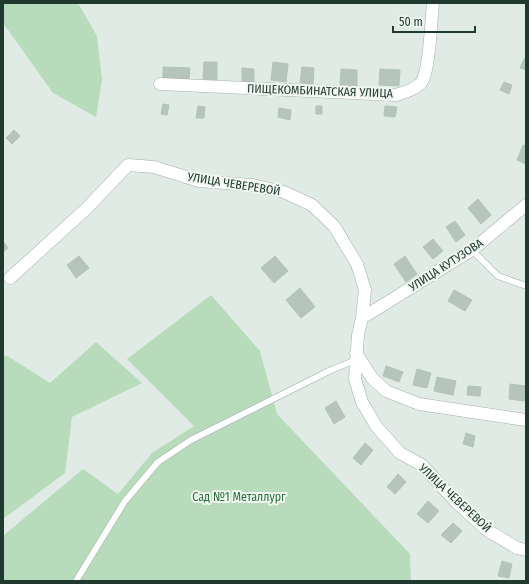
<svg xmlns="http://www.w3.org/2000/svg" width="529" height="584" font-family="'Fira Sans Condensed',sans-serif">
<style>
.green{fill:#b8dcbb}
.building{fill:#b5c5bc;stroke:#b2c4b9}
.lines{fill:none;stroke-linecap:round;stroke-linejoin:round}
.lane-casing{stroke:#a2b2aa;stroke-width:7}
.street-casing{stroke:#a2b2aa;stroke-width:13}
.lane{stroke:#fff;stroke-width:6}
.street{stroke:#fff;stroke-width:12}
.labels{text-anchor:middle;stroke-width:4;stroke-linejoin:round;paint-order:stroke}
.street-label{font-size:12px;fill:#203a2f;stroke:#f0f7f2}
.park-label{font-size:12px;fill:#2b713a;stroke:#f0f7f2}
</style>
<rect width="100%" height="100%" fill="#dfebe4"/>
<path class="green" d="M3,3h75l19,33 5,44 -6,37 -43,-24 -50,-70z
M211,295l49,56 17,63 133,140 1,27h-408v-45l80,-67 35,25 34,-41 42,-27 -67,-67z
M96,342l46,41 -70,34 -7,56 -62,46v-161l3,-3 44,28z"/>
<path class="building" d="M524,59h2v11l-6,-2z
M204,62h13v18l-14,-1z
M273,62l15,2 -2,18 -15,-2z
M163,67l27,1 -1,14 -26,-1z
M302,67l12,1 -1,16 -13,-1z
M242,68l12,1v14l-12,-1z
M341,69l16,1v16l-17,-1z
M380,69l20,1 -1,16 -20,-1z
M504,82l8,3 -3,9 -9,-4z
M163,104l6,1 -2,10 -6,-1z
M198,106l7,1 -1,11h-8z
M316,106h6v8h-6z
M385,106l12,1 -2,10 -11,-1z
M279,108l12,2 -1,10 -12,-3z
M14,130l6,6 -8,8 -6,-6z
M523,145l3,1v18l-9,-4z
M478,199l13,16 -10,9 -13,-16z
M455,221l10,14 -9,7 -10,-15z
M433,239l10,12 -10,8 -10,-12z
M3,241l5,7 -5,4z
M79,256l10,12 -13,10 -9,-13z
M275,256l13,15 -14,12 -13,-15z
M405,256l12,18 -11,8 -12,-18z
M300,288l15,19 -14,11 -15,-18z
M454,290l18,10 -7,11 -17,-10z
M386,366l17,6 -4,10 -16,-6z
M417,369l14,4 -4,15 -14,-3z
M437,377l19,4 -3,14 -19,-4z
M510,384l16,2 -2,15 -15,-2z
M468,386l13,1 -1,9 -13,-1z
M336,401l9,16 -11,7 -9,-16z
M466,433l9,3 -2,11 -10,-3z
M365,443l8,7 -12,15 -8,-7z
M398,474l8,8 -11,12 -8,-7z
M428,501l11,10 -11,12 -11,-9z
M453,523l9,8 -11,12 -10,-8z
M502,561l10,3 -3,14 -11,-2z"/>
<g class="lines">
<defs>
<path id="lane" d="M472,250l26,26 28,10
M76,581l49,-80 33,-39 33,-22 140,-70 25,-10"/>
<path id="street" d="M160,84l236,11c9,-3 18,-5 25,-12 9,-12 10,-63 12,-80
M10,278l76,-69 42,-44 26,2 45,14 53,4 32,7 28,13 22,21 23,38 8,26 -3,28 -4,17 -3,44 7,23 14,24 24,27 22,12 34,37 31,28 30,18 9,2
M362,318l110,-68 54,-45
M356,353l16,25 14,13 33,13 107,16"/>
</defs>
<use href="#lane" class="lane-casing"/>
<use href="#street" class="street-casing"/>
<use href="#lane" class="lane"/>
<use href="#street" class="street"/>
</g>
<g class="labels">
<g class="street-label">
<text transform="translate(320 91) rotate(2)" y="4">ПИЩЕКОМБИНАТСКАЯ УЛИЦА</text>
<text transform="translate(234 184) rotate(9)" y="4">УЛИЦА ЧЕВЕРЕВОЙ</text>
<text transform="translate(446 265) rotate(-33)" y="4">УЛИЦА КУТУЗОВА</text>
<text transform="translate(455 498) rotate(43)" y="4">УЛИЦА ЧЕВЕРЕВОЙ</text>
</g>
<g class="park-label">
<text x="239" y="501">Сад №1 Металлург</text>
</g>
</g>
<rect width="529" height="584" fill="none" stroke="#203a2f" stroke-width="8"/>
<path d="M393 26v6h82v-6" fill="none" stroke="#203a2f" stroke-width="2"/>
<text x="399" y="26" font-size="12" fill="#203a2f" stroke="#f0f7f2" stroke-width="3" paint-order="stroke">50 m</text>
</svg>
